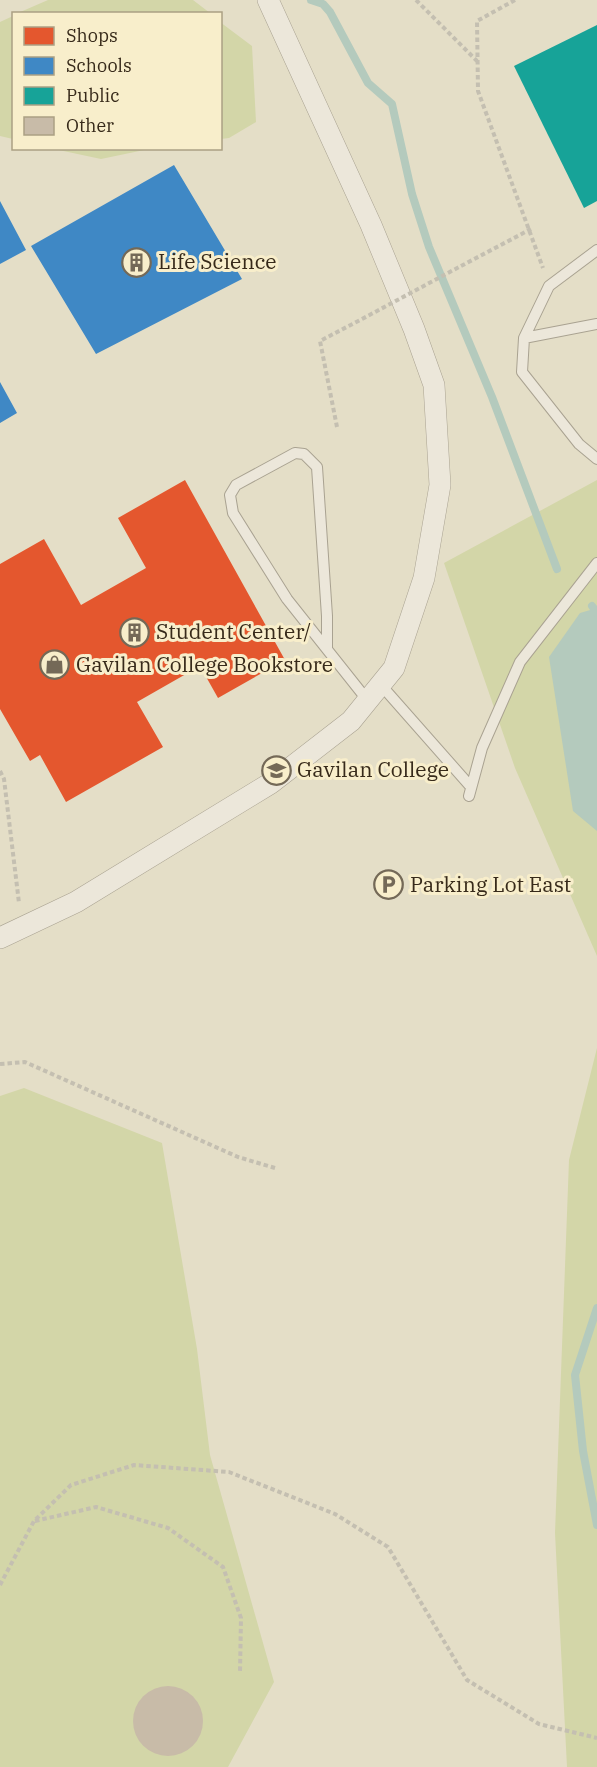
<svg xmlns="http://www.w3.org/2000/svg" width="597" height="1767" font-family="'IBM Plex Serif',serif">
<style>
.green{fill:#d3d6a8}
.water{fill:#b4cabd}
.shops{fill:#e4572e}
.schools{fill:#3f88c5}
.public{fill:#17a398}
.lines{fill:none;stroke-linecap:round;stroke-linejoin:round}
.stream{stroke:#b4cabd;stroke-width:8}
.building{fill:#c8bba8}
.lane-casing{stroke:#a9a291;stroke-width:12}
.street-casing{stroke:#a9a291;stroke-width:22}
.path{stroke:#c4bfb1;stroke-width:4;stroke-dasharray:4.5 3;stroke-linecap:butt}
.lane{stroke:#ece7da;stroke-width:10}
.street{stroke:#ece7da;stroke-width:21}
.path-bridge{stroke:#c4bfb1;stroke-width:4;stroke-dasharray:4.5 3;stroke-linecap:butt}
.labels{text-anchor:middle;stroke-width:6;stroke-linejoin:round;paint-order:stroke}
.poi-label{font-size:21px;fill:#372a1a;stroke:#f8eecb;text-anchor:start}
</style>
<rect width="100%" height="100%" fill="#e4dec7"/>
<path class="green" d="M48,0h145l17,13h-192z
M13,16v123l-13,-3v-114z
M220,22l32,24 4,76 -27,16 -8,1z
M54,149h95l-48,10z
M597,480v476l-82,-188 -71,-205z
M597,1048v719h-30l-12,-234 14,-373z
M24,1088l138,55 35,206 13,106 64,227 -46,85h-228v-671z"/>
<path class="water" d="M597,608v223l-24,-20 -24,-154 31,-44z"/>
<path class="shops" d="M185,480l100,180 -67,38 -18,-32 -63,36 26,45 -97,55 -26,-47 -10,6 -30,-52v-145l44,-25 37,66 65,-37 -28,-50z"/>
<path class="schools" d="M174,165l68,114 -146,75 -65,-108z
M0,201l26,49 -26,14z
M0,382l17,31 -17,10z"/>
<path class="public" d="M597,25v176l-13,7 -70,-142z"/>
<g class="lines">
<path class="stream" d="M311,0l12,4 7,8 38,71 24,21 20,90 17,53 63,150 65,172
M592,606l5,7
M597,1308l-22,67 8,76 14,74"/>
</g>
<path class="building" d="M133 1721a35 35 0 1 1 70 0a35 35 0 1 1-70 0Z"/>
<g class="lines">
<defs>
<path id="lane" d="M597,250l-48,36 -25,52 -2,34 57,72 18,15
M524,338l73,-14
M327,649v-33l-10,-149 -13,-13 -9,-1 -59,32 -6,10 3,18 54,86 81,102
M381,685l90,102
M469,796l13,-48 38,-86 77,-99"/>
<path id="street" d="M0,938l76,-36 195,-119 80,-62 43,-53 30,-90 16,-93 -6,-100 -20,-56 -43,-104 -103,-225"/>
</defs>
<use href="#lane" class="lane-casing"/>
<use href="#street" class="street-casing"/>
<path class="path" d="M416,0l61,61
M515,0l-38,21 1,70 65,177
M461,266l70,-37
M337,427l-17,-86 42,-22
M0,771l4,8 15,124
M0,1064l25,-2 213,95 37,11
M35,1521l61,-14 72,21 55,39 18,51 -1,54
M0,1585l34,-64 37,-36 63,-20 95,7 106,42 53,33 79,133 72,44 58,14"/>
<use href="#lane" class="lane"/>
<use href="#street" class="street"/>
<path class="path-bridge" d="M362,319l99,-53"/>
</g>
<defs>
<symbol id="building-ring" viewBox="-11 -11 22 22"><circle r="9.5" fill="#f8eecb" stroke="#746957" stroke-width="1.5"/><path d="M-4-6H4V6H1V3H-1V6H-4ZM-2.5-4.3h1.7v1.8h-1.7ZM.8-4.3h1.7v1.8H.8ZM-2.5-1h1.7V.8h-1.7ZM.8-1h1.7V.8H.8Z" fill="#746957"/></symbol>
<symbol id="shop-ring" viewBox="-11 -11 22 22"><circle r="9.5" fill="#f8eecb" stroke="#746957" stroke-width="1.5"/><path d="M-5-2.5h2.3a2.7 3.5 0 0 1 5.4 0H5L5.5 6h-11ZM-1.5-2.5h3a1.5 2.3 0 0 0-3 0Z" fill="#746957"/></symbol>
<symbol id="university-ring" viewBox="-11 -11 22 22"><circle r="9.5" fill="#f8eecb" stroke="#746957" stroke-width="1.5"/><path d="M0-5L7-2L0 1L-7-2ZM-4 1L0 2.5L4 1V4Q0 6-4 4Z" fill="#746957"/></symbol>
<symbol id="parking-ring" viewBox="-11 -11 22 22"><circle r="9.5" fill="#f8eecb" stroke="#746957" stroke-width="1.5"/><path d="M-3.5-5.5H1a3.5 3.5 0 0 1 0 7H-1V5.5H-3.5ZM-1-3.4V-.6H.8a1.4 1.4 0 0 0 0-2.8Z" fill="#746957"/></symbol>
</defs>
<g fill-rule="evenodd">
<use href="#building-ring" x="120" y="246" width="33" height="33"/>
<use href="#building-ring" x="118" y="616" width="33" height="33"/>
<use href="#shop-ring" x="38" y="648" width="33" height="33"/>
<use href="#university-ring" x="260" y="754" width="33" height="33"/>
<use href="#parking-ring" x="372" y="868" width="33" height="33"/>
</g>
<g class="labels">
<g class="poi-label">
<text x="158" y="269">Life Science</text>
<text x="156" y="639">Student Center/</text>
<text x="76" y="672">Gavilan College Bookstore</text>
<text x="297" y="777">Gavilan College</text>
<text x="410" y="892">Parking Lot East</text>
</g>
</g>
<rect x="12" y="12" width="210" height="138" fill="#f8eecb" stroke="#aba084" stroke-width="1.5"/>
<rect x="24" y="27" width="30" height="18" fill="#e4572e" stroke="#aba084" stroke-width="1.5"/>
<text x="66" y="42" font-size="18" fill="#372a1a">Shops</text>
<rect x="24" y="57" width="30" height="18" fill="#3f88c5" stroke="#aba084" stroke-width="1.5"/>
<text x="66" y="72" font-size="18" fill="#372a1a">Schools</text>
<rect x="24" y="87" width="30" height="18" fill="#17a398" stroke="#aba084" stroke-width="1.5"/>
<text x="66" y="102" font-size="18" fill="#372a1a">Public</text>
<rect x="24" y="117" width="30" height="18" fill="#c8bba8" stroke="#aba084" stroke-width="1.5"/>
<text x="66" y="132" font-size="18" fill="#372a1a">Other</text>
</svg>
